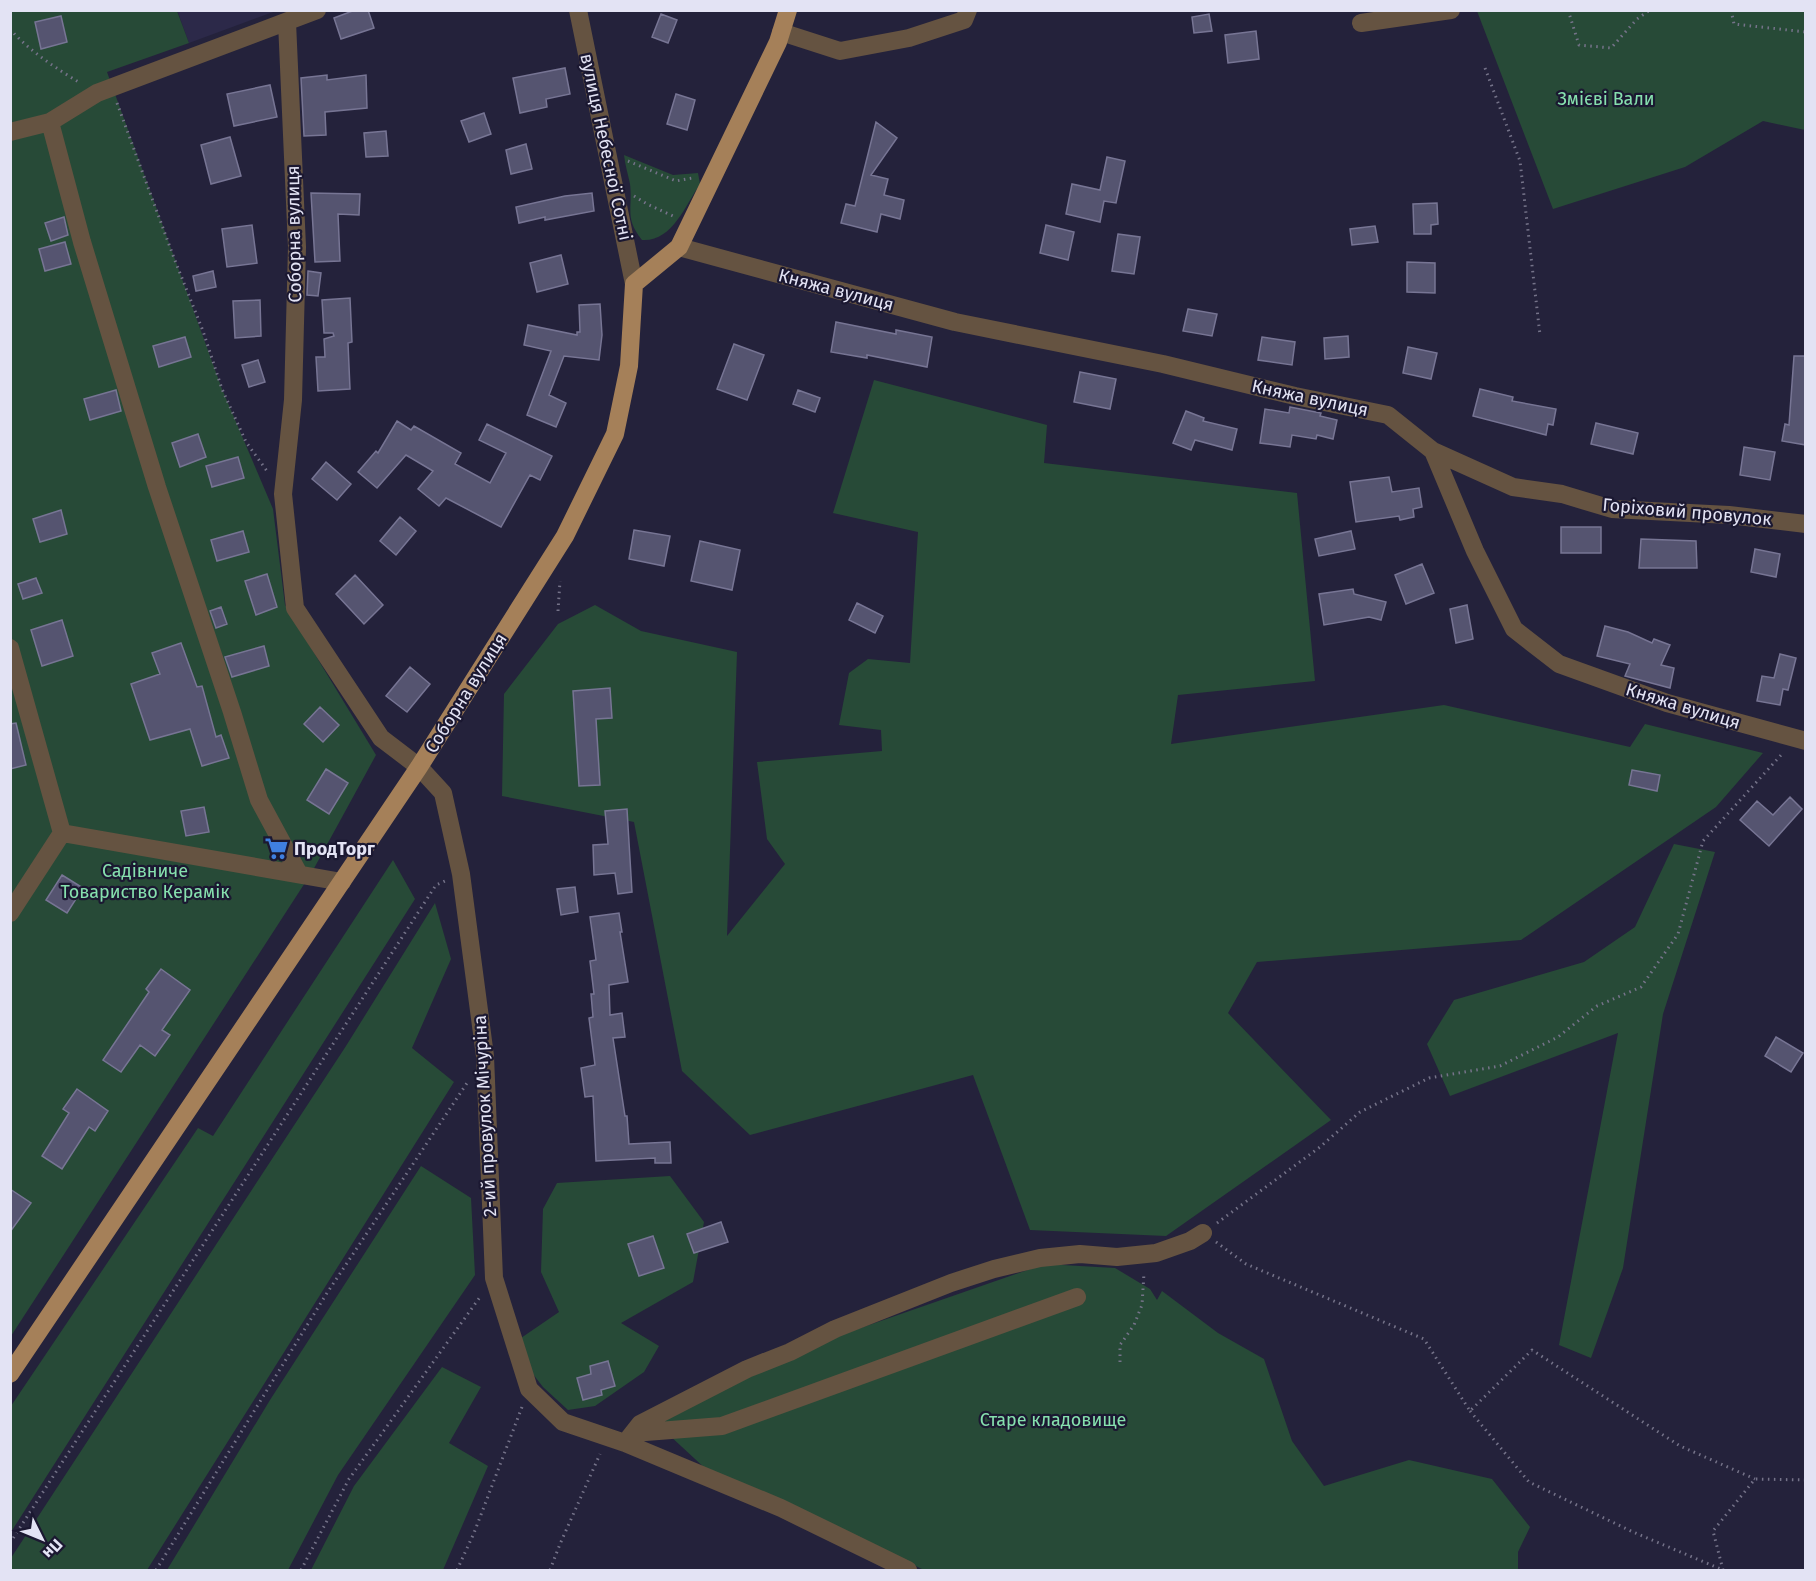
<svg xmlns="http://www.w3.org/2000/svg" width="1816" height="1581" font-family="'Fira Sans',sans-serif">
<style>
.built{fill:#2c2949}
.green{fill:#274a37}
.building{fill:#555470;stroke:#777594;stroke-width:1.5}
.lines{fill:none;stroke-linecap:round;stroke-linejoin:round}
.path{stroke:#757389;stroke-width:3;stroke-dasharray:1.5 4.5;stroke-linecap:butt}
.minor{stroke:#655341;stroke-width:18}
.major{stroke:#a58059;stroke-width:18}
.labels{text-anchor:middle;stroke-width:4.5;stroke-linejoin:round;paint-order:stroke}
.park-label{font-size:18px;fill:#86e0ae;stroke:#1b1831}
.street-label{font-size:18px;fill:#e3e3f4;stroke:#1b1831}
.poi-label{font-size:18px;font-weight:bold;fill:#e3e3f4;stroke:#1b1831;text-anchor:start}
</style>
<rect width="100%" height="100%" fill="#24223b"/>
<path class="built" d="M177,10l99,1 -87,32z"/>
<path class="green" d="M11,11h166l12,32 -82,29 115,317 51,120 12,96 91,150 -64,117 -301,464z
M1477,11h328v119l-42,-9 -78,46 -132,42z
M624,155l49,20 25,-2 2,11c-15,22 -28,58 -58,56 -18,-22 -9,-32 -12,-56 -2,-10 -5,-19 -6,-29z
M874,380l173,45 -3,38 253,30 18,188 -137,14 -7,49 273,-39 186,42 15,-23 118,29 -47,54 -195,133 -264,22 -29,51 103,107 -165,116 -136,-6 -57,-155 -223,60 -68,-64 -48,-249 -132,-26 2,-102 54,-70 37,-19 46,26 96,21 -10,284 58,-72 -18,-25 -10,-77 125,-11 -1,-21 -42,-5 10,-52 19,-14 42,4 8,-131 -85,-19z
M1674,844l41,8 -52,162 -40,254 -32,90 -32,-13 59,-312 -168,63 -23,-52 27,-44 130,-38 51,-35z
M393,860l22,39 -404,633v-126l187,-278 15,8z
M435,903l16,56 -39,89 42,34 -307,488h-136v-12l335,-512z
M421,1166l50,32 4,77 -137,200 -50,95h-121l103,-170z
M670,1176l34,46 -11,60 -72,41 38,23 -15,26 -49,34 -27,4 -25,-23 -14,-18 -8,-31 38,-26 -18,-40 2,-63 14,-26z
M1045,1264l70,4 35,21 7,11 5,-9 56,42 46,26 28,82 32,45 85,-26 83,19 38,48 -12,25v18h-594l-141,-69 -75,-30 -53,-49 171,-82z
M442,1367l39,20 -32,56 39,23 -45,104h-132l43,-84z"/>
<path class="building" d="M355,10h13l6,18 -33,11 -7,-21z
M661,14l16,6 -9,23 -16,-6z
M1209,14l3,17 -18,2 -2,-16z
M61,16l6,26 -26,7 -6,-27z
M1256,31l3,28 -31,4 -3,-28z
M565,68l5,26 -24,5 1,8 -27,6 -7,-35z
M327,75v5l39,-5 1,33 -42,4 1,23 -22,1 -3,-58z
M270,85l7,32 -43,9 -7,-32z
M676,94l19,6 -8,30 -20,-6z
M484,113l7,21 -22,8 -8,-21z
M876,122l21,16 -26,37 17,4 -4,16 20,5 -4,19 -19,-5 -4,18 -36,-9 5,-19 9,2z
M386,131l2,25 -22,1 -2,-24z
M230,137l11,39 -30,8 -10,-39z
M526,144l6,25 -21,5 -5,-24z
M1107,157l18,4 -9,42 -12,-2 -4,21 -34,-8 6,-30 28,6z
M311,193l49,1 -1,21 -21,-1 2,47 -25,1z
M592,193l2,18 -49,9v-3l-26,6 -3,-16 49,-11z
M1437,203l1,21 -7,1v9h-17l-1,-30z
M64,217l4,18 -17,6 -6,-18z
M252,225l5,38 -30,4 -5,-38z
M1046,225l28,7 -6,28 -28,-7z
M1375,226l3,16 -26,3 -2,-16z
M1118,234l22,3 -6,37 -22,-3z
M65,242l6,22 -26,7 -6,-22z
M561,255l7,29 -31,8 -7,-29z
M1407,262l28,1v30l-28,-1z
M213,271l3,16 -20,4 -3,-15z
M308,271l13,2 -3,23 -11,-1z
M350,298l2,44 -4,1 2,46 -32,2 -2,-34h9l-1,-18 10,-3 -1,-3h-9l-2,-33z
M260,300l1,36 -26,2 -2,-37z
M600,304l2,31 -3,25 -35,-4 -15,39 17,8 -10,24 -29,-12 24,-64 -27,-6 4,-20 49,10v-3h3l-1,-27z
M1188,309l29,5 -5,22 -29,-5z
M836,322l60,12v-4l36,7 -5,30 -60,-12v3l-36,-6z
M1348,336l1,21 -24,2 -1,-21z
M185,337l6,20 -32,10 -6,-21z
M1262,337l33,5 -3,23 -34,-5z
M734,344l30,11 -17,45 -30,-11z
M1408,347l29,6 -6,26 -28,-6z
M1794,356h12v89l-24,-4 3,-17 4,1z
M258,360l7,22 -16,5 -7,-22z
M1080,372l36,7 -6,30 -36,-7z
M1480,389l33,8 -1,4 44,8 -3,16 -5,-1 -2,11 -73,-19z
M116,390l5,21 -31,9 -6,-21z
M798,390l22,8 -5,14 -22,-8z
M1290,407l31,6 -1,3 17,4 -4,19 -16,-4 -1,4 -24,-4 -2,12 -30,-4 5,-34 24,4z
M1186,411l18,7 -1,3 34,8 -5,21 -37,-10 -4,10 -18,-7z
M397,421l14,9 3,-4 47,27 -6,11 35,19 16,-30 -27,-13 8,-16 65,32 -12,24 -10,-5 -29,52 -55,-29 -7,8 -21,-17 15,-18 -27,-16 -29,33 -19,-16 18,-21 2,2z
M1596,423l42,10 -5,21 -42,-10z
M198,434l8,23 -26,10 -8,-24z
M1744,447l31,5 -5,28 -30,-5z
M238,457l6,21 -32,9 -6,-21z
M326,462l25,22 -14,16 -25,-21z
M1389,477l3,15 27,-4 3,19 -9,2 1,8 -14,3 -1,-4 -43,6 -6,-40z
M61,510l6,24 -27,8 -7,-23z
M400,517l16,14 -20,24 -16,-14z
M1561,527h40v26h-40z
M634,530l36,6 -6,30 -35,-7z
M243,531l6,21 -32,9 -6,-21z
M1351,531l4,18 -36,7 -4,-17z
M1641,539l55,2 1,27h-58z
M700,541l40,9 -8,40 -41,-9z
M1755,549l25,5 -4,23 -25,-5z
M1422,564l12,29 -28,11 -11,-29z
M267,574l10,33 -21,8 -11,-34z
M355,575l28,30 -19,19 -28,-30z
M36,578l6,15 -19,6 -5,-15z
M1353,589l1,5 32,8 -5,18 -12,-3 -45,8 -5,-31z
M857,603l26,13 -8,17 -26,-13z
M1467,605l6,34 -17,4 -6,-34z
M221,607l6,17 -11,4 -6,-17z
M62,620l11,36 -31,10 -11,-36z
M1605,626l23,6 24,11 2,-4 16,6 -9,20 13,3 -4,20 -45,-12 5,-12 -33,-8z
M181,643l16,44 5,-1 14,51 5,-2 8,23 -27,8 -12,-37 -40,11 -19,-56 29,-10 -8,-21z
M264,646l5,20 -37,11 -7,-20z
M1780,654l16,4 -8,32 -5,-1 -3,16 -23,-4 5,-25 12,2z
M410,667l20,17 -23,28 -21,-16z
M610,688l2,30 -16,1 4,66 -21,1 -6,-95z
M320,707l19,18 -16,17 -19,-18z
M16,723l10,42 -16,4v-45z
M326,769l22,14 -19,31 -22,-14z
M1632,770l28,5 -3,16 -28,-6z
M1790,797l12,12 -33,37 -29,-26 17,-19 16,14z
M204,807l5,25 -23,4 -5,-25z
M627,809l5,83 -14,2 -3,-21 -21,2 -1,-30 15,-1 -3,-33z
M62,875l21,13 -16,25 -21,-13z
M575,887l3,25 -17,3 -4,-26z
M619,913l3,19h-2l8,50 -19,3 1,30 12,-2 3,24 -12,1 12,78h2l2,28 41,-2 1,21h-16v-5l-59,3 -3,-65 -8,1 -4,-29 14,-3 -6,-47 4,-1 -2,-23h3l-4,-33 6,-1 -6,-43z
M161,969l29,21 -28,40 8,5 -15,21 -15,-11 -19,27 -18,-12 46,-68 -3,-3z
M1776,1037l27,16 -12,19 -26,-16z
M77,1089l31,22 -13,20 -6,-4 -27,42 -20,-13 27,-43 -6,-4z
M10,1189l21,14 -21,29z
M721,1222l7,20 -34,11 -7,-19z
M653,1236l11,32 -25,8 -11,-32z
M608,1361l7,25 -14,4 1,5 -19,5 -6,-22 14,-4 -1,-8z"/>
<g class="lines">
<path class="path" d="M1568,10l11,35 32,3 26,-29 13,-9
M1731,10l3,14 72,8
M10,29c19,22 46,39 70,54
M1485,68l35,93 20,174
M117,103l57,155 29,73 19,58 24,53 21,29
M628,161l48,20 16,-3
M634,196l13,8 26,12
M558,611l2,-30
M1217,1223l103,-76 40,-35 69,-34 71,-12 58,-29 39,-31 44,-19 37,-53 25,-93 79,-87
M1216,1242l30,22 178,75 46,72 62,-61 148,96 75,33
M1120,1362v-17l14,-20 8,-20 2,-32
M1470,1411l59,71 104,50 90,38
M10,1543l411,-635 15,-23 9,-4
M156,1570l171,-277 140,-210
M301,1570l48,-91 131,-182
M457,1570l17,-37 48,-126
M550,1570l10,-26 40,-90
M1723,1570l-10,-39 42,-52 51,1"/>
<path class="minor" d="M578,10l56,274
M287,22l10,225 -4,153 -10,94 12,114 86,130 38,29 24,26 18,81 24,182 9,222 35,111 34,33 62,21 156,65 127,62
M1361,23l90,-13
M781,32l59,19 69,-13 55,-18 4,-10
M50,122l32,120 75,245 75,225 27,88 40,74
M10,132l40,-10 47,-29 220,-83
M679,247l276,75 208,42 132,32 93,19 45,36 42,100 39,78 45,35 108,39 139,38
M1433,451l80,36 49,7 50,15 117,6 77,9
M10,648l52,185
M10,913l52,-80 280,49
M633,1433l89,-7 355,-129
M625,1443l15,-19 107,-55 43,-17 45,-23 116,-46 43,-14 46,-11 40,-4 37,3 39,-4 34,-12 13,-8"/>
<path class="major" d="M10,1374l409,-607 146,-231 50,-102 14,-68 5,-82 45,-37 99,-205 10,-32"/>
</g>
<defs>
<symbol id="supermarket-bare" viewBox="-9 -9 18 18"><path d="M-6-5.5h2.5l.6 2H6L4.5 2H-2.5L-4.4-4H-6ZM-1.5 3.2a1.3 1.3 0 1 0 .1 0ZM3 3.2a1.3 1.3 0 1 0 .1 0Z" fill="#3f7fe0" stroke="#1b1831" stroke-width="2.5" paint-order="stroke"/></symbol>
</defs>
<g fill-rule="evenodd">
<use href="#supermarket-bare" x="260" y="832" width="33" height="33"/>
</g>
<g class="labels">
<g class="park-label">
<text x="1606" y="105">Змієві Вали</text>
<text x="145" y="877">Садівниче<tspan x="145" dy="21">Товариство Керамік</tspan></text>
<text x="1053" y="1426">Старе кладовище</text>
</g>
<g class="street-label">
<text transform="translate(606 147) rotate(78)" y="6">вулиця Небесної Сотні</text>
<text transform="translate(294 234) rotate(-91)" y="6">Соборна вулиця</text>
<text transform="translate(836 290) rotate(15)" y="6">Княжа вулиця</text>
<text transform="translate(1310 398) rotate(12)" y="6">Княжа вулиця</text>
<text transform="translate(1687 512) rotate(5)" y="6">Горіховий провулок</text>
<text transform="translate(466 693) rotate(-58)" y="6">Соборна вулиця</text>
<text transform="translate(1683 706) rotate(17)" y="6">Княжа вулиця</text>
<text transform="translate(485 1116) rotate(-93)" y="6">2-ий провулок Мічуріна</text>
</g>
<g class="poi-label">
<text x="294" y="855">ПродТорг</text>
</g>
</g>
<rect width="1816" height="1581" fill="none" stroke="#e3e3f4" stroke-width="24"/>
<g transform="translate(42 1539) rotate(133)" stroke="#1b1831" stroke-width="4.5" paint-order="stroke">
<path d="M0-4.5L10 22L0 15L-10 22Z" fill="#e3e3f4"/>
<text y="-9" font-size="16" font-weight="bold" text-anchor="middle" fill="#e3e3f4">Пн</text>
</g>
</svg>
